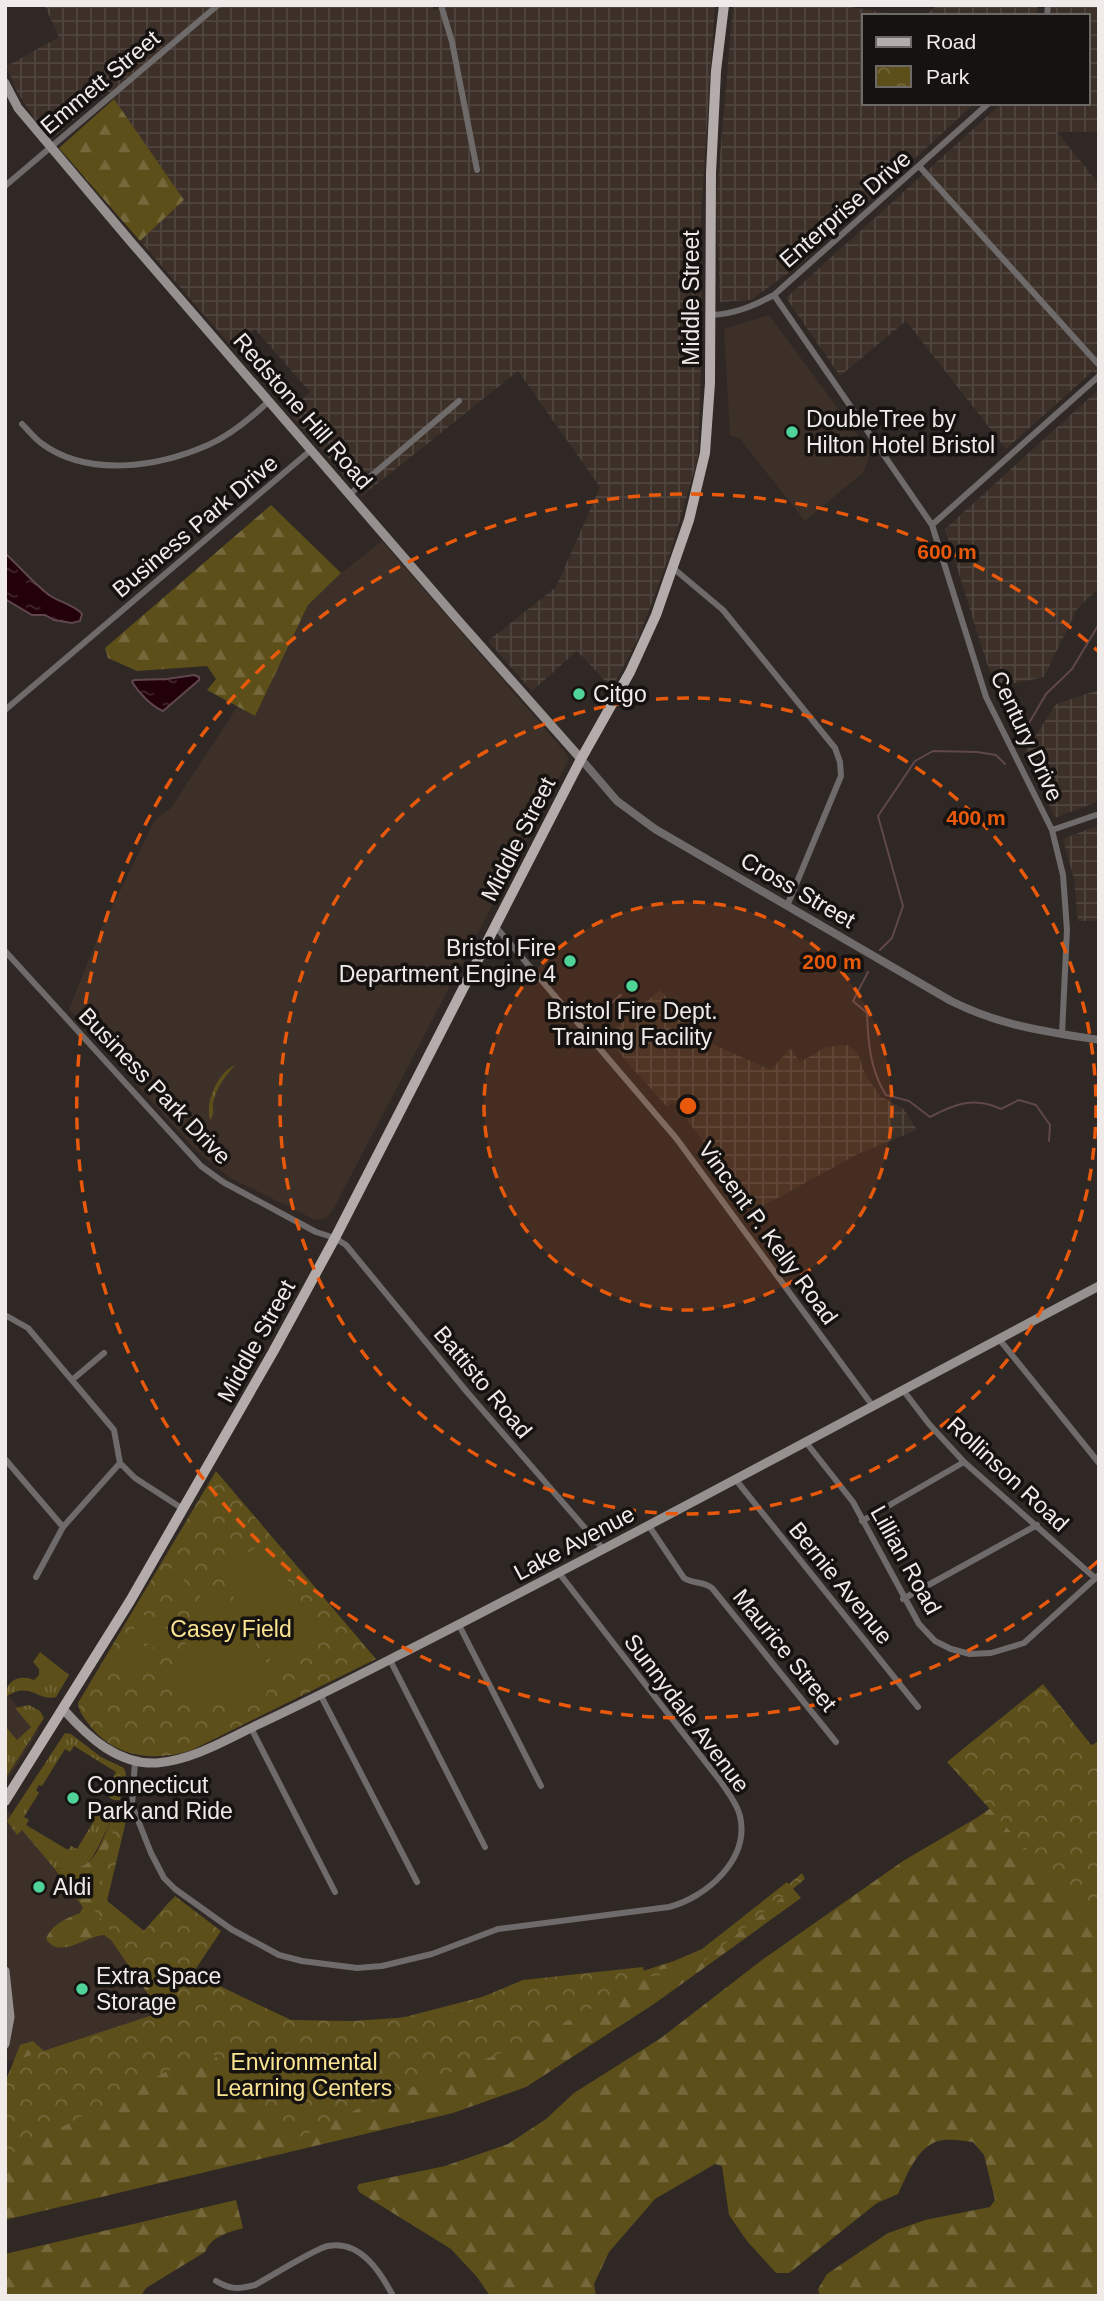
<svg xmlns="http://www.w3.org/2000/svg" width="1104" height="2301" font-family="Helvetica,sans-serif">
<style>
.built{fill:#3c3029}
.industrial{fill:url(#industrial-grid)}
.grass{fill:url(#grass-tufts)}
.forest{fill:url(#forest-firs)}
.park{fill:url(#park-crowns)}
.pitch{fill:#5d4f1a}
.water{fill:url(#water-ripples);stroke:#60474d;stroke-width:2}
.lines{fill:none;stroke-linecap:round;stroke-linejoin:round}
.stream{stroke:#60474d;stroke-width:2}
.minor{stroke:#6f6b6a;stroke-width:6}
.tertiary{stroke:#6f6b6a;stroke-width:8}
.secondary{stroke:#96908f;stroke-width:9}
.primary{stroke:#b4acaa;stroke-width:10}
.ring{fill:none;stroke:#e8590c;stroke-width:3.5;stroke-dasharray:12 9}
.poi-dot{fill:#50d398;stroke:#151210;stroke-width:2.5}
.labels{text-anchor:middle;stroke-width:7;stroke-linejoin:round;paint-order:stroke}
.street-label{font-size:23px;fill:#f0ebe9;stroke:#151210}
.poi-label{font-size:23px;fill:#f0ebe9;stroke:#151210;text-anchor:start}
.park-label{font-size:23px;fill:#fae391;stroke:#151210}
.centre{fill:#e8590c;stroke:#151210;stroke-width:3.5}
.ring-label{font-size:21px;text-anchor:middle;font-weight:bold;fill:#e8590c;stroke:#151210;stroke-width:7;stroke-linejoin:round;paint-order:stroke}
</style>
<defs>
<pattern id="industrial-grid" width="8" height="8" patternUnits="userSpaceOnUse" patternTransform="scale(1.75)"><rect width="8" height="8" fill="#3c3029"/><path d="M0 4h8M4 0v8" fill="none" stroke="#4f443e"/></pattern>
<pattern id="grass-tufts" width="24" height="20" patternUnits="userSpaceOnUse" patternTransform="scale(1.75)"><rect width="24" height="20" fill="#5d4f1a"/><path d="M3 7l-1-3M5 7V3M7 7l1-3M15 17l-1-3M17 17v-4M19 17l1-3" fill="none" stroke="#75683b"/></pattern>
<pattern id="forest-firs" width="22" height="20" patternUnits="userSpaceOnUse" patternTransform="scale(1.75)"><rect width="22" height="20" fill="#5d4f1a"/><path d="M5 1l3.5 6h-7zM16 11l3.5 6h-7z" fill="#75683b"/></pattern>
<pattern id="park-crowns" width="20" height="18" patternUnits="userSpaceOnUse" patternTransform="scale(1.75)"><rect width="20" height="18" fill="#5d4f1a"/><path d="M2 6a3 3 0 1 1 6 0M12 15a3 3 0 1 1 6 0" fill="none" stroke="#75683b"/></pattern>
<pattern id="water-ripples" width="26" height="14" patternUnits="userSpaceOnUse" patternTransform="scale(1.75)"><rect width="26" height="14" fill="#22010a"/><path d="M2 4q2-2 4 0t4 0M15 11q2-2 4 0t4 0" fill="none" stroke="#42262e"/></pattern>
</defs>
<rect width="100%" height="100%" fill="#2f2825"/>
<path class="built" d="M769,315l101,137 -6,20 -59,49 -66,-83 -9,-2 -6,-107z
M382,541l183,211 4,7 -235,449 -7,10 -12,2 -85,-42 -34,-27 -127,-142 31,-78 55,-111 16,-12 66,-101 18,9 53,-111 33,-32z
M5,1692l34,39 -34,53z
M5,1807l104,123 54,85 -120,44 -12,-5 -26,9z"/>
<path class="industrial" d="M44,5h388l2,5 12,-5h269l-14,208v155l-3,90 -27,93 -32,86 -27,51 -35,-37 -45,40 -44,-50 68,-54 44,-100 -82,-116 -156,125 -74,-84 22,-20 -55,-63 -23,18 -92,-106 44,-41 -77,-110 -52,46 -18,-13 -21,-33 -9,-24 52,-29z
M733,5h105l68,11h-42v87h111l-176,162 -48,35 -31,2 -4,-99z
M938,5h100l-2,11h-112z
M1051,5h48v127h-42l42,52v192l-6,-5 -87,78 -100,-128 -66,55 -54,-78 216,-195h86v-87h-38z
M1099,389v199l-22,21 -33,68 -47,10 -11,-26 -41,-132z
M1099,690v111l-44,17 -30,-66 31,-48z
M1099,825v96h-21l-4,-42 -11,-40z
M660,990l48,52 63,28 19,-22 10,14 26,-15 22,-2 10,9 7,20 15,22 24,13 13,21 -59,24 -104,57 -80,-109 -7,5 -62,-70z"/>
<path class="grass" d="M235,1065c-8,9 -17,20 -21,34 -3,8 2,14 -4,21 -5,-17 7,-47 25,-55z
M40,1652l29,23 -13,22c-18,5 -26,-17 -50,0 -1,-17 14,-23 28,-17l5,-5v-6l-6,-7z
M29,1705l11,6 4,7 -39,61v-53l12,14 14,-13 -16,-19z
M65,1733l6,1 30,23 23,11 2,6 -6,26c-8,1 -15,-3 -12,-12l4,2 6,-9 -5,-3 3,-6 -42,-26 -4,6 -5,-3 -23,37 -3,-1 -3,5 3,3 -15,24 5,3 -3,5 42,25 3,-4 6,3 18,-30 -3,-2 2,-3 20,-2c-3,10 -8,18 -12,27 -13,27 -17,33 -48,29l-32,-38 -5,5 -10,-14z"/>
<path class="forest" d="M114,99l70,101 -44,41 -81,-93z
M271,505l70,68 -33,32 -53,111 -48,-26 9,-11 -9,-13 -70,5 -29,-13 -3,-10z
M1099,1741v555h-279l-2,-7 9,-15 61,-41 37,-13 65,-13 5,-7 -11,-45 -11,-13c-10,-1 -20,-3 -29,-2 -25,2 -36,33 -46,54l-21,9 -88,70h-13l-29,-32 -18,-26 -7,-49 -7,-2 -60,35 -46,53 -15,32 2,12h-106l-13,-19 -26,-28 -92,-57 -2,-5 2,-3 86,-18 63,-22 38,-25 28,-26 87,-55 101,-78 141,-99 75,-44 59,-42z
M122,1818l-12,52 -3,31 37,30 27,-31 21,74 99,46 62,5 48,-7 112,-29 108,-11 53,-17 28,-12 85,-67 14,16 -147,106 -128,83 -73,26 -448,107v-137l15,-38 13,-4 12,11 94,-31 11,-5 4,-10 -4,-9 -39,-57 -7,-5c-18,1 -44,25 -58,4 6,-15 21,-21 34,-26l3,-6 -29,-39c42,6 42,-17 58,-49z
M236,2200l7,28c-16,5 -31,8 -38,24l-59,36 -5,8h-136v-42z"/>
<path class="park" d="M216,1471l160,188 -184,91c-36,12 -76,8 -101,-23 -6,-8 -12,-14 -13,-24z
M1043,1684l56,71v174l-152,-167z
M129,1811l4,9 -7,1 -19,80 37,30 31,-35 46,35 -28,42 97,47 63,1 86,-6 84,-35 120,-13 1,5 39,-6 31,-18 88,-75 3,6 -105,85 -19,9 -34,4 -109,62 -170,65 -77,38 -82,-93 -204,108v-76l14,-22 155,-51 -81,-99 24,-94z"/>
<path class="pitch" d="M264,1543l61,96 -50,29 -57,-97z
M180,1554l14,9 -15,25 -14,-9z
M222,1585l51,89 -11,33 -92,-16 32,-101z
M142,1614l24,13 -11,21 -24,-13z
M130,1638l22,12 -11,22 -23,-13z"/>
<path class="water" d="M5,553c15,14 28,30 44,42 10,7 26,10 33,19l-2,7 -8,2 -18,-3 -9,-5h-13l-27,-16z
M194,675l5,2v3l-36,31c-12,-5 -24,-18 -31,-29l2,-2 33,-1z"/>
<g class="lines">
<path class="stream" d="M1027,744l-2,-14 21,-36 26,-25 27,-45
M880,950l12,-12 11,-32 -25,-90 37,-55 18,-10 44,1 19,3 9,9
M868,972l-15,29 14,12c1,29 3,57 19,82l23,6 21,16c25,-13 44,-21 71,-8l18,-9 17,5 14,20 -1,16
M593,1019l28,-24"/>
<path class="minor" d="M441,5l11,37 25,128
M1047,16l1,-11
M920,167l179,198
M5,186l213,-181
M774,295l158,230 54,172 66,133 11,45 4,55 -5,104
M711,315c24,-1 42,-9 63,-20l215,-192
M22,424c6,6 12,14 19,19 47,35 117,24 167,2 23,-10 43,-27 61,-44
M350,494l109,-93
M932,525l167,-149
M673,568l50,42 112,138 5,14 1,14 -54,130
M5,710l306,-260
M1052,830l47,-16
M495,926l181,212 196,267
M5,951l196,215 22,16 93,50 19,6 11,7 121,147 137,158
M5,1315l23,13 86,102 6,33
M999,1339l100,124
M72,1380l32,-27
M903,1390l26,34 35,38 131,116
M805,1441l48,61 66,122 16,17 16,8 19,5 21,-1 33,-10 75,-68
M5,1459l58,68
M120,1463l15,15 48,31
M736,1480l182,227
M862,1521l102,-59
M649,1526l35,52c9,6 19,3 28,10l124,154
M36,1577l27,-50 57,-64
M903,1599l134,-74
M459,1625l82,161
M390,1660l95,187
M320,1694l97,188
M251,1728l84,164
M135,1762l-3,43 19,48 13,25 11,11 56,40 48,26 23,6 55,7 25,-2 50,-12 66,-25 171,-22c38,-10 81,-48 71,-91 -3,-13 -12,-23 -19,-34l-162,-209
M216,2281c15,9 23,8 39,4 15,-8 61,-37 73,-39 32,-6 52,25 65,50"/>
<path class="tertiary" d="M581,759l36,42 38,28 296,172c50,25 93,30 148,39"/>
<path class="secondary" d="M5,83l13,25 113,134 326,377 124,140
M64,1710c24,27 54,55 93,53 35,-3 67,-22 98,-37 45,-21 89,-43 132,-65 240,-121 474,-250 712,-375
M5,1971l5,46 -5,27"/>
<path class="primary" d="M5,1801l125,-200 143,-249 62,-114 246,-479 49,-87 26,-57 33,-95 16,-67 5,-70 1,-210 5,-102 8,-66"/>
</g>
<circle cx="688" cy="1106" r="204" fill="#e8590c" fill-opacity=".12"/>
<g class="ring">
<circle cx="688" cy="1106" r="204"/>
<circle cx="688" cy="1106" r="408"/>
<path d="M1098 1561A612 612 0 1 1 1098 651"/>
</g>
<g class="poi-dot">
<circle cx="792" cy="432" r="7"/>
<circle cx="579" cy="694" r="7"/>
<circle cx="570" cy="961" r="7"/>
<circle cx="632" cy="986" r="7"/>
<circle cx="73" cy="1798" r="7"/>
<circle cx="39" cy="1887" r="7"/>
<circle cx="82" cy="1989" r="7"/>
</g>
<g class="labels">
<g class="street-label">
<text transform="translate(100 82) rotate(-40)" y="8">Emmett Street</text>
<text transform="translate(845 209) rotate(-41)" y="8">Enterprise Drive</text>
<text transform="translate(691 298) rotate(-90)" y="8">Middle Street</text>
<text transform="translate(303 411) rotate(49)" y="8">Redstone Hill Road</text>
<text transform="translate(195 526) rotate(-40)" y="8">Business Park Drive</text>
<text transform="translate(1027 736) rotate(65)" y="8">Century Drive</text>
<text transform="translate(518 839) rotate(-63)" y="8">Middle Street</text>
<text transform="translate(798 890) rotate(30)" y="8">Cross Street</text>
<text transform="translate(155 1086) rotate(46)" y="8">Business Park Drive</text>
<text transform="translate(768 1233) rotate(54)" y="8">Vincent P. Kelly Road</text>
<text transform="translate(256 1341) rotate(-61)" y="8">Middle Street</text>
<text transform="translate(483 1382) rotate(50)" y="8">Battisto Road</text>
<text transform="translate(1008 1474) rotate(43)" y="8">Rollinson Road</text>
<text transform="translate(574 1543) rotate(-28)" y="8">Lake Avenue</text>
<text transform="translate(906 1560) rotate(61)" y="8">Lillian Road</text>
<text transform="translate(841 1583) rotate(51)" y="8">Bernie Avenue</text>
<text transform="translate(785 1650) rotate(51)" y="8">Maurice Street</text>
<text transform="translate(687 1713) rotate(53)" y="8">Sunnydale Avenue</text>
</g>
<g class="poi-label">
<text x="806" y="427">DoubleTree by<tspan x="806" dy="26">Hilton Hotel Bristol</tspan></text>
<text x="593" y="702">Citgo</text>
<text x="556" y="956" text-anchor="end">Bristol Fire<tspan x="556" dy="26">Department Engine 4</tspan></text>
<text x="632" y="1019" text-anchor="middle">Bristol Fire Dept.<tspan x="632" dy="26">Training Facility</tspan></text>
<text x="87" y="1793">Connecticut<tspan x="87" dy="26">Park and Ride</tspan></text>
<text x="53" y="1895">Aldi</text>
<text x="96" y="1984">Extra Space<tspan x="96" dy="26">Storage</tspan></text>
</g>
<g class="park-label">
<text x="231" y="1637">Casey Field</text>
<text x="304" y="2070">Environmental<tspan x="304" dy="26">Learning Centers</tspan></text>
</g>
</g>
<circle cx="688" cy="1106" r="10" class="centre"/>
<g class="ring-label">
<text x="947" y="559">600 m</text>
<text x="976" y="825">400 m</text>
<text x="832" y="969">200 m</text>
</g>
<rect width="1104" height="2301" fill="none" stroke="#f0ebe9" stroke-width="14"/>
<rect x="862" y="14" width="228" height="91" fill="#151210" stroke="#6d6967" stroke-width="2"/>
<rect x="876" y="37" width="35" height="10" fill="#b4acaa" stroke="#6d6967" stroke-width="2"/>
<text x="926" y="49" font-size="21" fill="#f0ebe9">Road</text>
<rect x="876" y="66" width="35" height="21" fill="url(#park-crowns)" stroke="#6d6967" stroke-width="2"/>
<text x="926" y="84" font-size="21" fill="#f0ebe9">Park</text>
</svg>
